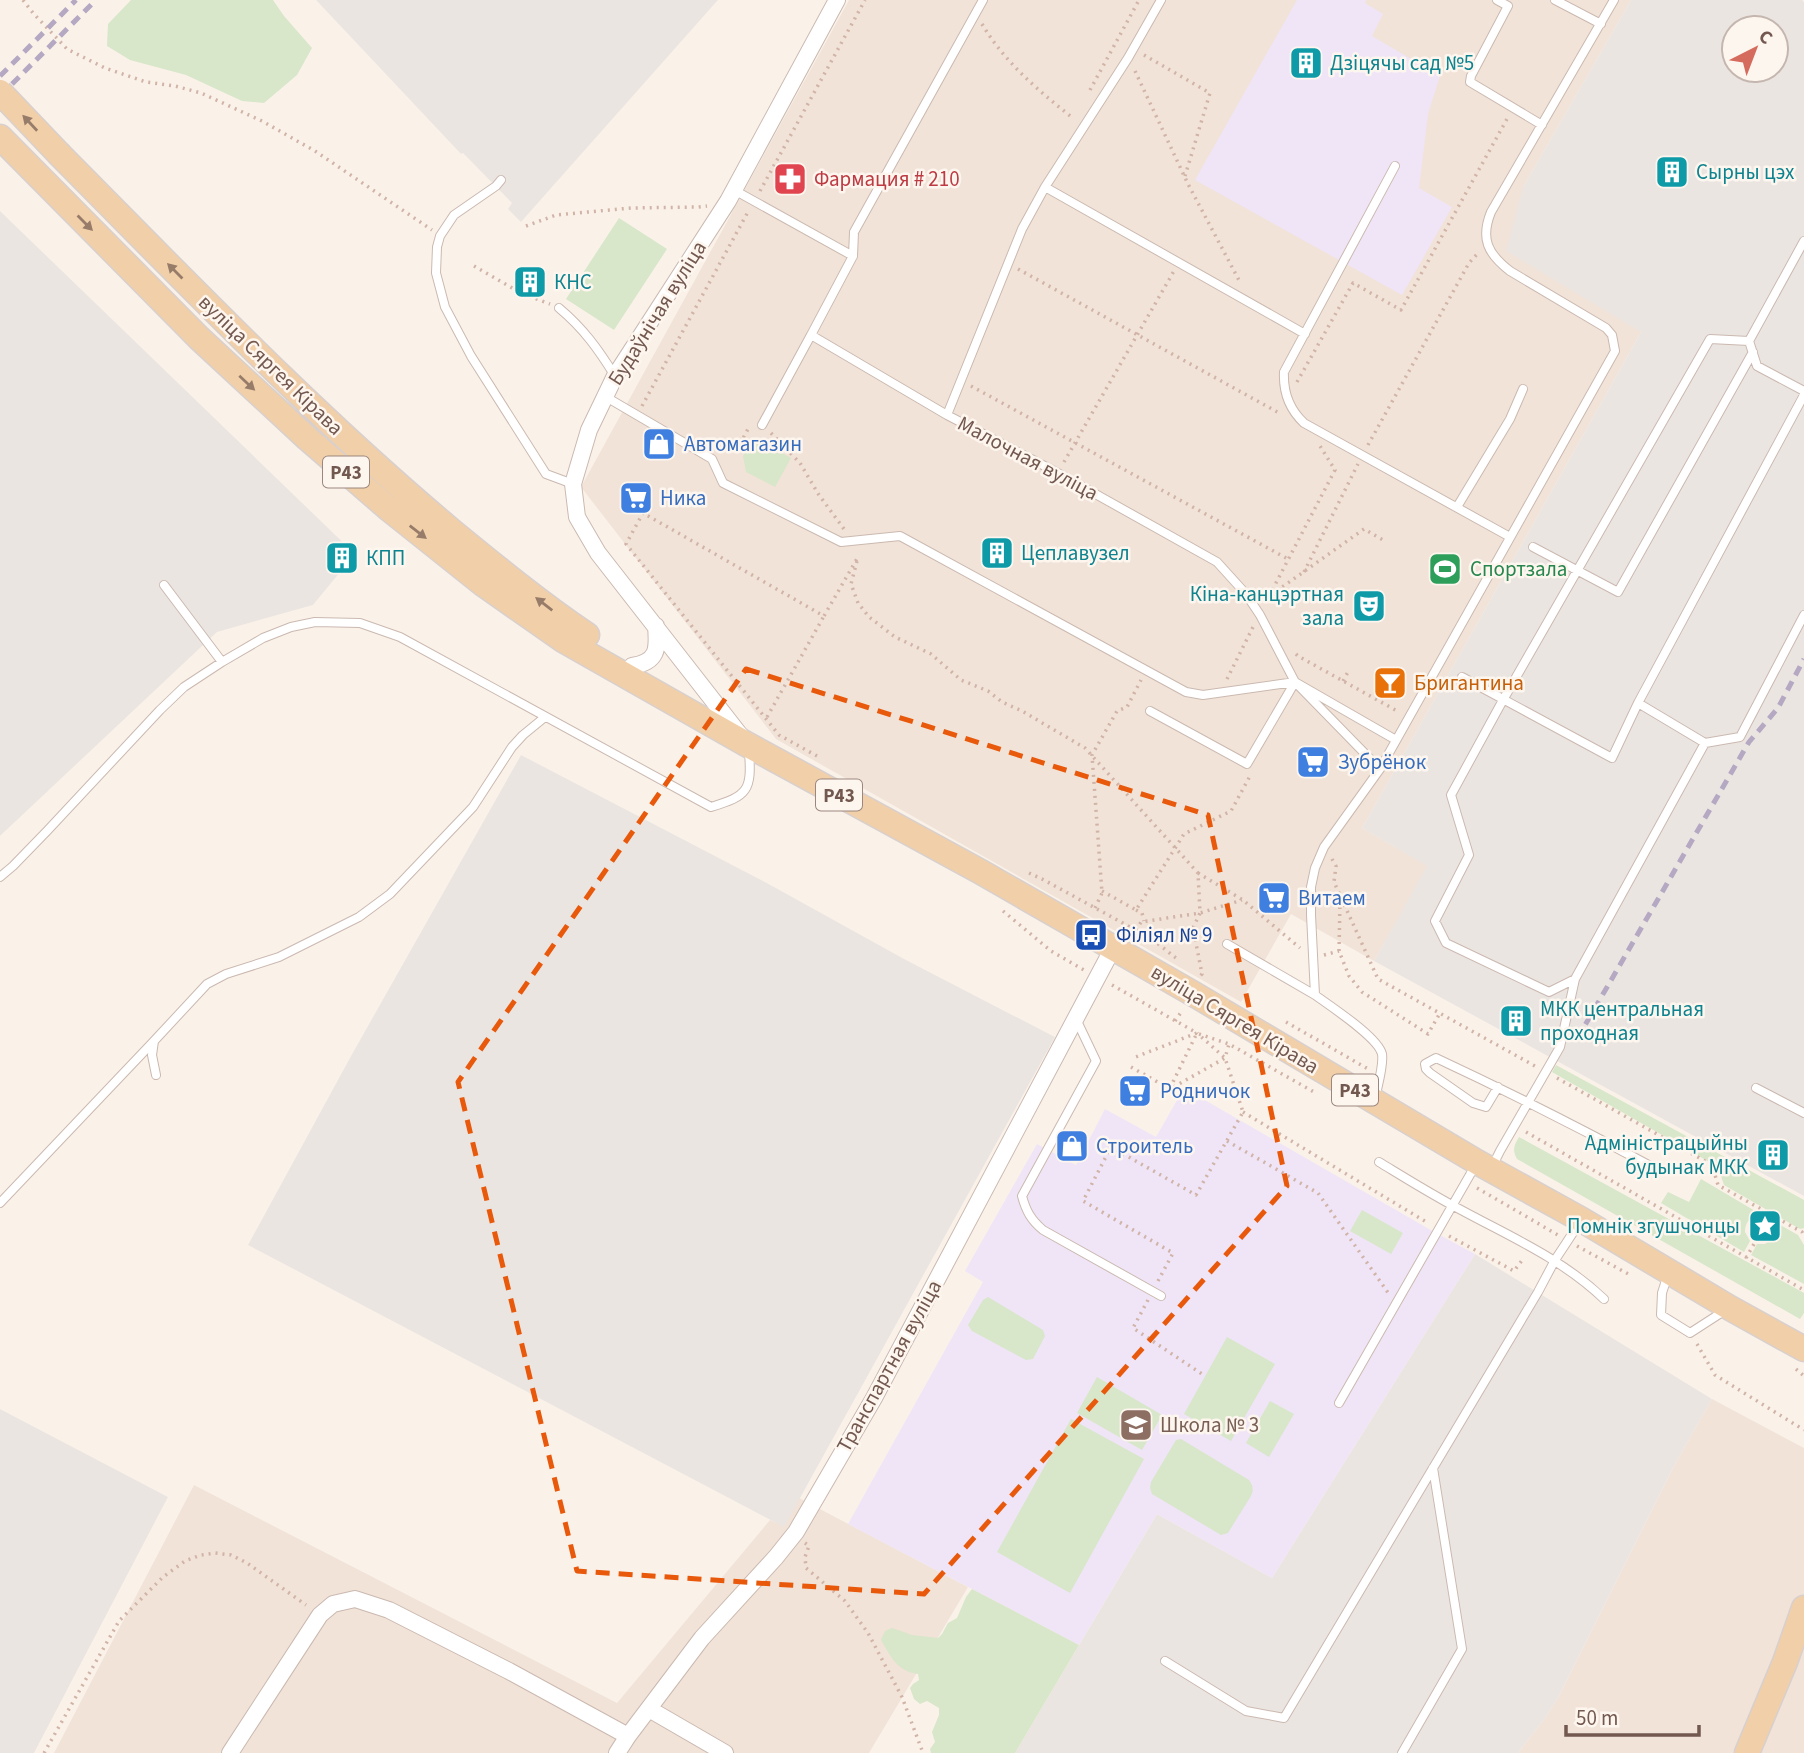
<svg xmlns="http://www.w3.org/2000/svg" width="1804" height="1753" font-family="'Source Sans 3',sans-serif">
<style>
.residential{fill:#f1e3d8}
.industrial{fill:#ebe5e2;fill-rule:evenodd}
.education{fill:#efe5f7}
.green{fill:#d8e6c9}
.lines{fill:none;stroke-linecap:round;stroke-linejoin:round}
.lane-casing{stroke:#cbb9b0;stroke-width:10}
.street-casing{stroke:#cbb9b0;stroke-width:18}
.primary-casing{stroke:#d8d0ce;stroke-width:27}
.path{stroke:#d1b3a7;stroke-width:3.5;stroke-dasharray:2 5;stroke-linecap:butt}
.lane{stroke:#fff;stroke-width:8}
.street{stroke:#fff;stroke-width:16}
.primary{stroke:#f1cfa9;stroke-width:24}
.rail{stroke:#b4a8c3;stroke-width:5;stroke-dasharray:10 7;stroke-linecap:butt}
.primary-bridge-casing{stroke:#d8d0ce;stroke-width:27;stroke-linecap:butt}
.primary-bridge{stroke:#f1cfa9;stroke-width:24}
.oneway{fill:#987c6a}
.marked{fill:none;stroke:#e8590c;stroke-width:5;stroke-dasharray:14 9;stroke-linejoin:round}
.labels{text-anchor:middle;stroke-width:5;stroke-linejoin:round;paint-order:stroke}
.shield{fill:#fdf6ef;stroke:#9c877f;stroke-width:2}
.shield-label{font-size:19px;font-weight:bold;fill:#72584f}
.culture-label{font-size:21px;fill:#0d838f;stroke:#fdf6ef;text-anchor:start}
.health-label{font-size:21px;fill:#be3a42;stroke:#fdf6ef;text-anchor:start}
.street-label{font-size:21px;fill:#72584f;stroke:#fdf6ef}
.shop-label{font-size:21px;fill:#366cbe;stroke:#fdf6ef;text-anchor:start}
.leisure-label{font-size:21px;fill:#27864d;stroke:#fdf6ef;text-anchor:start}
.food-label{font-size:21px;fill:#c56008;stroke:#fdf6ef;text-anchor:start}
.transit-label{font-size:21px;fill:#164399;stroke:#fdf6ef;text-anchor:start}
.education-label{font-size:21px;fill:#785e54;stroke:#fdf6ef;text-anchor:start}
</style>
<rect width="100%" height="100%" fill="#faf2e9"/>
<path class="residential" d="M849,0h782l-108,187 118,145 -279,496 66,38 -54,95 -83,-47 -50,88 -465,-263 -195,-252z
M1712,1399l92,49v305h-286l28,-36 13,-21 115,-230z
M194,1485l423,218 153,-183 14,6 15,-28 169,89 -99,166h-815z"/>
<path class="industrial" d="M316,0h402l-197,222 -13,-13 4,-6 -49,-50 -2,1z
M1631,0h171l2,2v1194l-430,-235 53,-95 -65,-38 279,-496 -135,-81 17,-64zM1734,28h42v42h-42z
M0,211l355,343 -42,51 -96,27 -217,204z
M521,755l244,127 141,78 149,77 -271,490 -536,-282 103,-189z
M1475,1254l237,145 -38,67 -115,230 -13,21 -28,36h-503l142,-239 115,64z
M0,1409l168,88 -134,256h-34z"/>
<path class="education" d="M1297,0h69l-1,3 18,11 -11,22 68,40 -12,38 -9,74 33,19 -50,88 -207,-115z
M1184,1088l252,145 39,21 -203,324 -115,-64 -78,131 -231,-121 135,-242 -18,-11 72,-127 39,21 29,-56 51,28z"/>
<path class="green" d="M131,0h142l11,16 28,32 -15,27 -33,28 -22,-2 -56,-26 -56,-15 -23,-14 1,-22z
M619,218l48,31 -53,81 -48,-31z
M754,437l37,21 -16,29 -29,-15 -3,-16z
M1556,1065l248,135v28l-4,1 -76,-44 -6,-18 -166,-95z
M1519,1137l285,156v20l-4,6 -283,-160c-5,-9 -3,-14 2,-22z
M1701,1179l61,36c-10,1 -17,5 -17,17l5,9 -6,11 -83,-49 7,-11 21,10z
M1362,1210l41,23 -12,21 -41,-23z
M1775,1222l23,13 6,10v39l-53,-29 6,-11h8l10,-7 2,-9z
M988,1297l55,33 2,6 -12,23 -7,1 -54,-29 -4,-6 15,-25z
M1227,1337l48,27 -44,77 -47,-27z
M1097,1377l65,38 -20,35 -65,-37z
M1270,1401l24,13 -25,43 -23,-14z
M1071,1419l73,40 -74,134 -73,-41z
M1181,1439l68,41c4,6 5,9 2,16l-20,32 -3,5 -7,2 -69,-41 -2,-6 1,-6 25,-42z
M972,1589l107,56 -64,108h-84l-1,-4 5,-7 -3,-10 7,-17v-7l-12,-7 -7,3 -6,-5 -4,-11 3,-4 6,-4 -1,-6c-21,-3 -27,-17 -37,-34l4,-9 7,-3 20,7 26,3 4,-4 6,-11 9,-5 9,-21z"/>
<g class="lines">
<defs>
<path id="lane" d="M1161,0l-33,58 -83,129 -23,42 -75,186 111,58 159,89 29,32 14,21 35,67 101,58
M1497,0l11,6 -37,70 -1,6 72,43
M1555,0l46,24
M1395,166l-111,206c-1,20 5,37 20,51l206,114
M501,180l-5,6 -42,29 -14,21 -3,11 -1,26 9,34 26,49 75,118 27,10
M1045,187l260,147
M734,190l119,66 -42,79
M1804,241l-55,100 8,25 47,25
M853,256l1,-24 129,-232
M559,308c25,21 39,41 56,68
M1804,395l-166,308 67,40 35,-6 64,-122
M606,397l106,62 11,24 118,59 59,-6 286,156 17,3 92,-13 85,87
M762,425l49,-90 136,80
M1457,507l53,-88 13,-30
M1533,547l85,45 135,-240
M164,585l58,77 41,-24 28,-11 24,-5 45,1 40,14 311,170c37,-11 41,-17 38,-55
M1462,677l150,81 26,-55
M1150,711l97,53 48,-82
M0,877l13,-11 34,-35 113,-121 24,-23 38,-25
M1227,944l88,51
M1575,979l-26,13 -103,-49 -11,-22 34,-66 -18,-60 52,-95 207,-361 39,2
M1076,1019l20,42 -74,135c4,15 9,24 21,34l118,66
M154,1041l53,-57 19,-10 53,-17 80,-40 31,-23 83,-87 39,-60 11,-12 22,-18
M1498,1087l-12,20 -13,-4 -43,-30 -4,-4 -1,-5 11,-6c75,35 148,72 220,111
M1756,1088l48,25
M1375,1099c2,-12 9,-33 7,-45 -4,-17 -52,-48 -67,-59l-4,-80v-28l4,-19 9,-21 56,-78 235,-418 -3,-16 -6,-7 -96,-57c-22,-17 -30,-32 -19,-59l123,-212
M1379,1162c28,17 55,34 84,49 50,27 99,48 141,88
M1492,1167l8,-16 60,-104 15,-68 130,-236
M0,1203l154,-162 -2,14 4,20
M1668,1274l-6,19 -1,22 29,18 34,-22
M1339,1403l136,-237
M1165,1661l81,50 38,7 254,-426 17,-32 25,-38
M1402,1753l60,-104 -29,-181"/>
<path id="street" d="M632,666c26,-4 26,-17 24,-40
M740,735l-142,-182 -21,-36 -4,-33 16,-54 26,-54 113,-175 109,-201
M649,1709l76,44
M230,1753l90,-138 13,-11 22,-5 34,11 120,61 119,65
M617,1753l11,-17 74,-98 74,-81 20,-25 78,-134 239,-450"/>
<path id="primary" d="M0,137l199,201 108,100 82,71 94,75 80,56 185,105 233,127 211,121 285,169 105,58 148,88 74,41
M60,155c128,129 254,261 393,377 44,36 88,72 134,103
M1747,1753l38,-91 19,-54"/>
</defs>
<use href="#lane" class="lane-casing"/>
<use href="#street" class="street-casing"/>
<use href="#primary" class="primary-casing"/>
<path class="path" d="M23,0l10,13 34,36 38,19 41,14 29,4 26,7 61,28 53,30 117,79
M982,24c23,39 57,67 92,95
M1144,55l66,38 -25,83
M1135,71l53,113 53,100
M1090,90l49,-90
M760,191l105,-191
M526,226l30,-11 75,-7 67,-1 9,-1
M474,266l47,27 29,11
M1018,269l263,145
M1297,382l56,-99 48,27 106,-191
M971,386l317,173
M642,406l107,-196
M771,433l29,30 19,32 25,34
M1368,445l101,-182 10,-11
M737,450l12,-23
M1064,462l110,-191
M857,561l-6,23 7,19 11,14 26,20 36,17 30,26 27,11 14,11 20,9 63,37 113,125 2,40 -7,15 9,46 -2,2
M1304,572l54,-108
M1271,595l93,-66 21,12
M1266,602l69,-132 -15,-24
M1296,654l2,2 101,56
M1227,679l26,-52
M1343,681l6,-11
M767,717l57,-101
M817,756l-38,-21 -153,-191 17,-31 181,103 34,-59
M1332,859l4,7 -2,16 44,97 157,87
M1029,873l15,7 108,59 24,19
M1198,873l45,27 57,48
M1102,891l34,19 48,-76 47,-23 19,-35
M1340,900l-1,51 10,25 13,16 66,42 12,-21
M1095,908l7,-15 -10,-138 25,-44 10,-4 14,-27
M1136,910l6,3 2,8
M1003,911l48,40 33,19
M1136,930l5,-8 59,-9 42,-13
M1324,955l15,-4
M1112,985l85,48 -64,25
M1175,1021l7,-10
M1286,1022l84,48
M1199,1034l30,10 85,48
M1131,1067l39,22 55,-31 4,-14
M1557,1078l155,87 6,20 84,47 2,4
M1170,1088l26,-53
M1243,1112l185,111
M1526,1132l278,158
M1227,1141l91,52 71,101
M1477,1188l81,47
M1754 1229a9 9 0 1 1 18 0a9 9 0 1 1-18 0Z
M1449,1236l65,35 9,-12h2
M1577,1246l55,30
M1746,1258l12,-21
M1158,1281l15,-28 -90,-52 28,-54 85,48 47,-83 -18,-54 -28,-25
M1148,1300l-15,28 72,48
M1697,1344l18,31 89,55
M1796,1369l8,7
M805,1543l4,3 -4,11 1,11 39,33 23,32 34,64 21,56
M44,1753l75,-132 44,-44 22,-16 16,-6 14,-2 16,2 16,8 59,42"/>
<use href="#lane" class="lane"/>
<use href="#street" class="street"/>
<use href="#primary" class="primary"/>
<path class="rail" d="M0,76l76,-76
M0,96l96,-96
M1577,1039l172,-297 29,-34 26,-49"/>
<defs>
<path id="primary-bridge" d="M0,92l60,63"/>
</defs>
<use href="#primary-bridge" class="primary-bridge-casing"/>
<use href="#primary-bridge" class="primary-bridge"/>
</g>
<defs><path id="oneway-solid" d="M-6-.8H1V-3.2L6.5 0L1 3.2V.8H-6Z" transform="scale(1.75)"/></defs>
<g class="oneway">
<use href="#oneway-solid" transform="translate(30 123) rotate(-133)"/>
<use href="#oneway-solid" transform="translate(85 223) rotate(45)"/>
<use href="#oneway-solid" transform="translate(175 271) rotate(-135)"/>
<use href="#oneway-solid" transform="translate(247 383) rotate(43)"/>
<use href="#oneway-solid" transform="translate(418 532) rotate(38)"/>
<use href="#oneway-solid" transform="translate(544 604) rotate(-142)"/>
</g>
<path class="marked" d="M746,669l462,146 79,371 -363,408 -347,-23 -119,-489z"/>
<defs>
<symbol id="building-square" viewBox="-11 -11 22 22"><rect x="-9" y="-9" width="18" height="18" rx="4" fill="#0f9aa8" stroke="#fdf6ef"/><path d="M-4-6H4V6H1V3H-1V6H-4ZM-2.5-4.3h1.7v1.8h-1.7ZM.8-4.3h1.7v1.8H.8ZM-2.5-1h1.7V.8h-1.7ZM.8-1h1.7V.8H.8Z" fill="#fff"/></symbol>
<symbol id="pharmacy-square" viewBox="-11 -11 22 22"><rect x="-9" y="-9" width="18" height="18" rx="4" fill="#e0444e" stroke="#fdf6ef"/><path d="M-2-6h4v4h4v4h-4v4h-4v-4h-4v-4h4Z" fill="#fff"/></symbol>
<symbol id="shop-square" viewBox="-11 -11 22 22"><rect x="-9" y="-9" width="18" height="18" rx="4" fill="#3f7fe0" stroke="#fdf6ef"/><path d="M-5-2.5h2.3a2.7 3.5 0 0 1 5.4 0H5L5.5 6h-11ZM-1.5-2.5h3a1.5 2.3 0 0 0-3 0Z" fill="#fff"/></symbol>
<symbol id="supermarket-square" viewBox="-11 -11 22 22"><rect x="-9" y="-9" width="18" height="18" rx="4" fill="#3f7fe0" stroke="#fdf6ef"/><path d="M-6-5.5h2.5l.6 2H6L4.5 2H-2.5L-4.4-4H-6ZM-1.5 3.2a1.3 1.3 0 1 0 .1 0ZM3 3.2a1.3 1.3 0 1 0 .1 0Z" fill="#fff"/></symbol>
<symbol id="stadium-square" viewBox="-11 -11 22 22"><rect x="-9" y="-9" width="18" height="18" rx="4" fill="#2e9e5b" stroke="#fdf6ef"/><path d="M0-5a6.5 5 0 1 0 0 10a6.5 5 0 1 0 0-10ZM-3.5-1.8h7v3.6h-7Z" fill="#fff"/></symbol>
<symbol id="theatre-square" viewBox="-11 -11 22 22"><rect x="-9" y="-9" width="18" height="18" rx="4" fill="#0f9aa8" stroke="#fdf6ef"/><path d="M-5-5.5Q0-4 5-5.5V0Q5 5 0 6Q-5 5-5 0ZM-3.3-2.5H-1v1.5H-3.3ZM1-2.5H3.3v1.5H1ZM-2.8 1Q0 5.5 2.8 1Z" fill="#fff"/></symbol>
<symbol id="bar-square" viewBox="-11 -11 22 22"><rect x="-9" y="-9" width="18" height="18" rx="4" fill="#e8710a" stroke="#fdf6ef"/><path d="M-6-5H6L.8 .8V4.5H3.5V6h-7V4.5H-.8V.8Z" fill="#fff"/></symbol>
<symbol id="bus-square" viewBox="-11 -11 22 22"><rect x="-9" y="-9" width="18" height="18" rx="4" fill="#1a4fb4" stroke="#fdf6ef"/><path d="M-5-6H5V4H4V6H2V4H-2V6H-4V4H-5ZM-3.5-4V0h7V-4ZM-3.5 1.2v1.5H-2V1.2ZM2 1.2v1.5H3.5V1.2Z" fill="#fff"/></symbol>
<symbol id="sight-square" viewBox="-11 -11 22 22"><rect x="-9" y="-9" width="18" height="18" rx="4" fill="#0f9aa8" stroke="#fdf6ef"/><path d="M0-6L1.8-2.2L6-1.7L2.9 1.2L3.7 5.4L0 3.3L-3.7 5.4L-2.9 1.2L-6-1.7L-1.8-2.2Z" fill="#fff"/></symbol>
<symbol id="school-square" viewBox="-11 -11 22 22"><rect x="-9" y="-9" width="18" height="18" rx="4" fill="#8d6e63" stroke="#fdf6ef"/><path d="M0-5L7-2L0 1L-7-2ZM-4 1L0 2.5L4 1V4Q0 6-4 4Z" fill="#fff"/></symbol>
</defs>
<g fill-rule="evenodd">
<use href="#building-square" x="1287" y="44" width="38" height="38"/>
<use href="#building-square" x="1653" y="153" width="38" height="38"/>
<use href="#pharmacy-square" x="771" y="160" width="38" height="38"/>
<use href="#building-square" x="511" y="263" width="38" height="38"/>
<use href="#shop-square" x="640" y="425" width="38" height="38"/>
<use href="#supermarket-square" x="617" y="479" width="38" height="38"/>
<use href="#building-square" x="978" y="534" width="38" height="38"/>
<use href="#building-square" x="323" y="539" width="38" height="38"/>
<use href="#stadium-square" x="1426" y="550" width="38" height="38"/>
<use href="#theatre-square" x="1350" y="587" width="38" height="38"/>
<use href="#bar-square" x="1371" y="664" width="38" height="38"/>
<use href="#supermarket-square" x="1294" y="743" width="38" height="38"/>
<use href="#supermarket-square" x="1255" y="879" width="38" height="38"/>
<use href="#bus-square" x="1072" y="916" width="38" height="38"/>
<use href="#building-square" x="1497" y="1002" width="38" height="38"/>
<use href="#supermarket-square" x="1116" y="1072" width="38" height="38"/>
<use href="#shop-square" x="1053" y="1127" width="38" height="38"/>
<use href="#building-square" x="1754" y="1136" width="38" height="38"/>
<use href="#sight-square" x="1746" y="1207" width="38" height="38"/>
<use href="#school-square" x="1117" y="1406" width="38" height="38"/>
</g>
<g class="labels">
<g class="shield">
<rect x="323" y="456.5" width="46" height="31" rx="5"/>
<rect x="816" y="779.5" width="46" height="31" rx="5"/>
<rect x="1332" y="1074.5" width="46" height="31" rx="5"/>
</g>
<g class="shield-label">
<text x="346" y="479">Р43</text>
<text x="839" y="802">Р43</text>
<text x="1355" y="1097">Р43</text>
</g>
<g class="culture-label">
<text x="1330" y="70">Дзіцячы сад №5</text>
<text x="1696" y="179">Сырны цэх</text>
<text x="554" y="289">КНС</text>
<text x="1021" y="560">Цеплавузел</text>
<text x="366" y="565">КПП</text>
<text x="1344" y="601" text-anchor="end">Кіна-канцэртная<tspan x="1344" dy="24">зала</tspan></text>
<text x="1540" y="1016">МКК центральная<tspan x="1540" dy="24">проходная</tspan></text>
<text x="1748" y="1150" text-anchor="end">Адміністрацыйны<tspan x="1748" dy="24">будынак МКК</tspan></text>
<text x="1740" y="1233" text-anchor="end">Помнік згушчонцы</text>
</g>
<g class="health-label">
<text x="814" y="186">Фармация # 210</text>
</g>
<g class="street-label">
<text transform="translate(657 313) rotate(-58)" y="7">Будаўнічая вуліца</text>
<text transform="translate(271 365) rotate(44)" y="7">вуліца Сяргея Кірава</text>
<text transform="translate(1028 458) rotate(28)" y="7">Малочная вуліца</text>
<text transform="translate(1235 1019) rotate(31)" y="7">вуліца Сяргея Кірава</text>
<text transform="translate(889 1366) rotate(-61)" y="7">Транспартная вуліца</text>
</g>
<g class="shop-label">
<text x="684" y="451">Автомагазин</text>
<text x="660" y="505">Ника</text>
<text x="1338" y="769">Зубрёнок</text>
<text x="1298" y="905">Витаем</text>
<text x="1160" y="1098">Родничок</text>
<text x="1096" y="1153">Строитель</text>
</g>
<g class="leisure-label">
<text x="1470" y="576">Спортзала</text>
</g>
<g class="food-label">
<text x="1414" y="690">Бригантина</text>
</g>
<g class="transit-label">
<text x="1116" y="942">Філіял № 9</text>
</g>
<g class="education-label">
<text x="1160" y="1432">Школа № 3</text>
</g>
</g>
<g transform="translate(1755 49) rotate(42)"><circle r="33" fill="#fdf6ef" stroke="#c5b7af" stroke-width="2"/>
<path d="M0-5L12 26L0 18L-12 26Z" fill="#d56b5d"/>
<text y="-10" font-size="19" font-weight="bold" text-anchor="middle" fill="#72584f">С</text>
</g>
<path d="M1566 1725v10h133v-10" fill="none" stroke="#72584f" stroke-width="3.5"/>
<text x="1576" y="1725" font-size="21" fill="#72584f" stroke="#fdf6ef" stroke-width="5" paint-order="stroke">50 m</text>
</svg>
